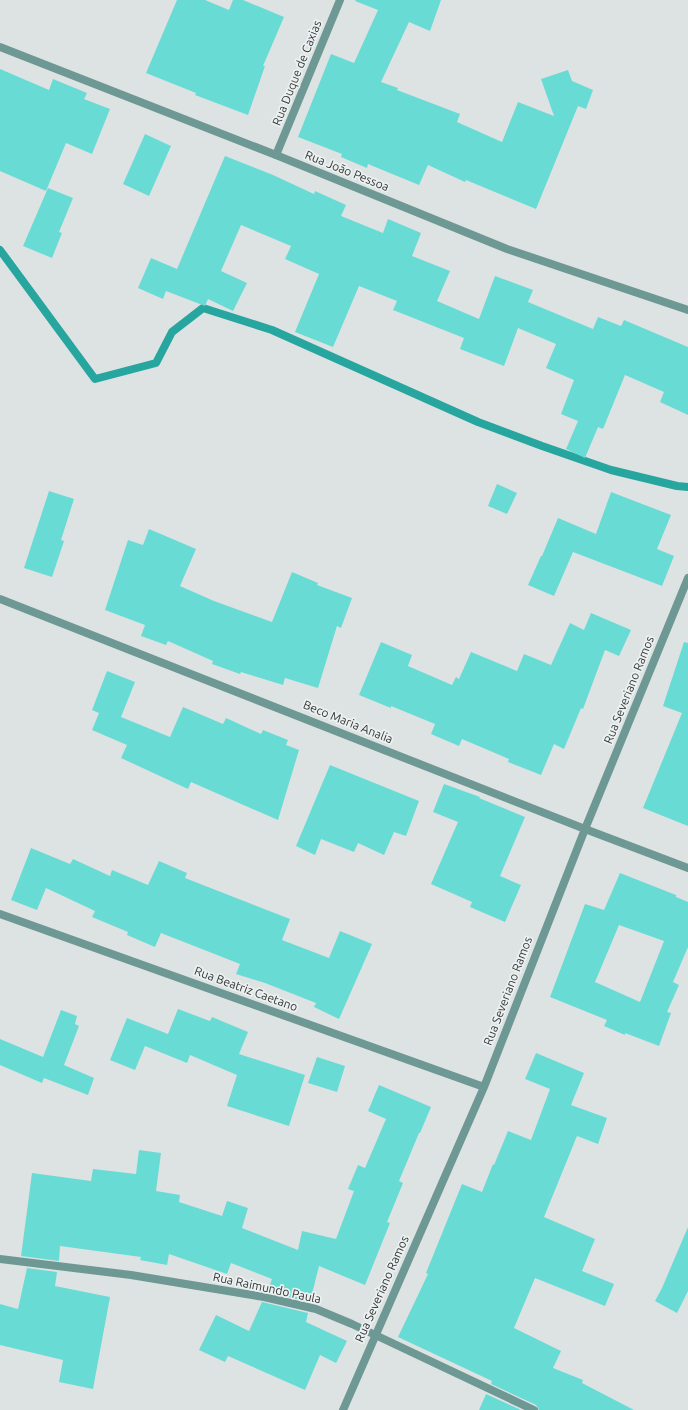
<svg xmlns="http://www.w3.org/2000/svg" width="688" height="1410" font-family="Ubuntu,sans-serif">
<style>
.lines{fill:none;stroke-linecap:round;stroke-linejoin:round}
.stream{stroke:#27a59f;stroke-width:8}
.building{fill:#69dbd5;fill-rule:evenodd}
.minor{stroke:#6d9894;stroke-width:8}
.tertiary{stroke:#6d9894;stroke-width:8}
.labels{text-anchor:middle;stroke-width:3.5;stroke-linejoin:round;paint-order:stroke}
.street-label{font-size:12px;fill:#353737;stroke:#ebf1f0}
</style>
<rect width="100%" height="100%" fill="#dde3e3"/>
<g class="lines">
<path class="stream" d="M0,250l95,129 61,-16 16,-31 31,-24 69,22 206,92 64,24 69,24 66,16 11,1"/>
</g>
<path class="building" d="M177,0h28l24,10 4,-10h10l41,17 -21,49h2l-17,49 -53,-20 1,-2 -50,-20z
M356,0h85l-11,31 -21,-9 -28,60 17,6 -1,2 63,24 -3,8 45,20 16,-40 36,14 -13,-37 27,-9 4,11 21,9 -7,19 -8,-3 -42,103 -70,-29 -1,2 -37,-17 -9,20 -51,-21 -1,4 -26,-11 1,-3 -44,-17 33,-83 23,9 24,-53 -23,-9z
M0,69l49,21 4,-11 34,14 -3,6 26,10 -18,45 -26,-11 -20,48 -46,-20z
M145,134l26,12 -22,50 -26,-12z
M225,156l48,19 41,19 1,-3 31,14 -5,11 42,17 5,-14 33,14 -9,23 38,15 -13,30 42,18 16,-43 38,14 -5,12 65,27 5,-12 23,9 3,-6 64,27v68l-28,-13 4,-10 -39,-17 -22,54 -5,-2 -13,31 -19,-9 12,-28 -17,-7 13,-34 -28,-12 10,-24 -38,-16 -14,38 -44,-17 4,-11 -71,-28 4,-9 -38,-15 -26,61 -38,-15 24,-58 -34,-15 6,-13 -50,-21 -20,46 26,12 -14,28 -25,-12 -3,7 -39,-15 -3,8 -25,-11 13,-30 26,11z
M48,188l25,10 -14,34 3,1 -10,25 -29,-12z
M497,484l20,9 -10,21 -19,-8z
M49,491l25,8 -13,41 3,1 -12,36 -28,-9z
M611,492l60,23 -14,34 17,7 -12,30 -89,-34 -19,44 -26,-11 13,-29h1l16,-38 38,16z
M149,529l47,20 -16,37 34,15 58,21 20,-50 26,11 -1,2 35,13 -11,30 -4,-2 -19,62 -33,-10 -2,7 -42,-13 -1,2 -28,-10 1,-3 -45,-20 -2,4 -25,-9 4,-11 -40,-15 23,-70 15,5z
M591,613l40,17 -12,26 -14,-6 -22,59 -2,-1 -17,41 -10,-5 -13,31 -33,-13 1,-3 -47,-20 -3,7 -28,-12 4,-10 -44,-18v2l-32,-13 22,-53 31,13 -4,11 44,19 4,-8 3,2 12,-27 46,19 7,-17 27,11 19,-42 14,7z
M684,642l4,1v183l-45,-18 39,-95 -19,-7z
M107,671l28,11 -14,35 49,20 13,-30 40,17 3,-6 35,16 2,-4 25,10 -2,5 13,5 -21,70 -87,-38 -3,7 -67,-31 6,-13 -35,-15 7,-17 -7,-3z
M330,765l89,36 -13,35 -12,-4 -10,23 -26,-12 -4,9 -33,-13 -6,16 -19,-9z
M444,784l36,13 -1,1 46,19 -25,59 21,9 -16,37 -35,-15 2,-5 -41,-18 27,-62 -25,-10z
M31,848l39,16 3,-5 37,17 2,-6 36,15 11,-24 28,12 -2,5 105,41 -8,21 47,18 11,-27 32,13 -33,75 -25,-12 2,-4 -51,-20 -29,-9 4,-10 -79,-31 -6,14 -28,-12 1,-3 -36,-15 3,-6 -49,-23 -9,22 -26,-10z
M620,873l56,22v2l12,5v45l-15,35 6,3 -12,27 4,1 -12,33 -34,-13v2l-21,-9 3,-6 -57,-23 35,-93 19,6zM619,925l45,16 -24,61 -45,-20z
M178,1009l32,12 2,-4 36,15 -9,22 66,21 -16,51 -62,-20 10,-31 -47,-20 -3,8 -42,-17 -10,24 -25,-10 17,-42 41,16z
M61,1010l16,6 -2,8 4,2 -15,39 30,13 -6,17 -44,-17 -2,5 -42,-18v-26l43,18z
M536,1053l48,20 -13,32 36,13 -9,26 -21,-8 -33,81 51,22 -13,32 32,13 -9,22 -70,-28 -21,50 47,23 -8,17 30,12 -1,3 52,27h-95l-3,-5 -45,-21 1,-3 -94,-44 30,-63 -2,-1 36,-89 20,8 11,-28 1,1 14,-34 23,9 19,-51 -25,-10z
M317,1057l28,9 -8,26 -29,-9z
M379,1085l52,22 -11,26h-1l-20,48 4,2 -16,39 3,1 -25,62 -46,-19 -9,36 -43,-10 5,-13 -41,-16 -4,11 -58,-20 -2,11 -27,-5 1,-3 -81,-11 -1,15 -38,-5 11,-83 59,8 2,-12 43,5 3,-24 22,3 -5,38 24,4 -1,7 43,14 5,-15 21,7 -6,20 56,22 4,-19 34,8 18,-48 -6,-2 10,-24 7,3 21,-49 -18,-8z
M688,1227v64l-11,22 -22,-12 7,-13z
M27,1268l30,4 -2,14 55,11 -17,92 -34,-7 4,-22 -63,-15v-41l18,5z
M262,1302l46,11 -2,9 41,19 -11,22 -16,-8 -15,35 -77,-34 -3,6 -26,-12 17,-35 33,16z
M486,1394l35,16h-42z"/>
<g class="lines">
<path class="minor" d="M276,155l64,-155
M0,599l585,230 103,39
M0,914l484,173
M0,1259l131,16 133,22 52,12 36,15 182,86
M343,1410l141,-323 101,-258 103,-251"/>
<path class="tertiary" d="M0,47l276,108 231,94 181,61"/>
</g>
<g class="labels">
<g class="street-label">
<text transform="translate(297 73) rotate(-68)" y="4">Rua Duque de Caxias</text>
<text transform="translate(347 171) rotate(22)" y="4">Rua João Pessoa</text>
<text transform="translate(629 690) rotate(-68)" y="4">Rua Severiano Ramos</text>
<text transform="translate(348 722) rotate(22)" y="4">Beco Maria Analia</text>
<text transform="translate(246 989) rotate(20)" y="4">Rua Beatriz Caetano</text>
<text transform="translate(508 991) rotate(-69)" y="4">Rua Severiano Ramos</text>
<text transform="translate(267 1288) rotate(12)" y="4">Rua Raimundo Paula</text>
<text transform="translate(382 1289) rotate(-66)" y="4">Rua Severiano Ramos</text>
</g>
</g>
</svg>
